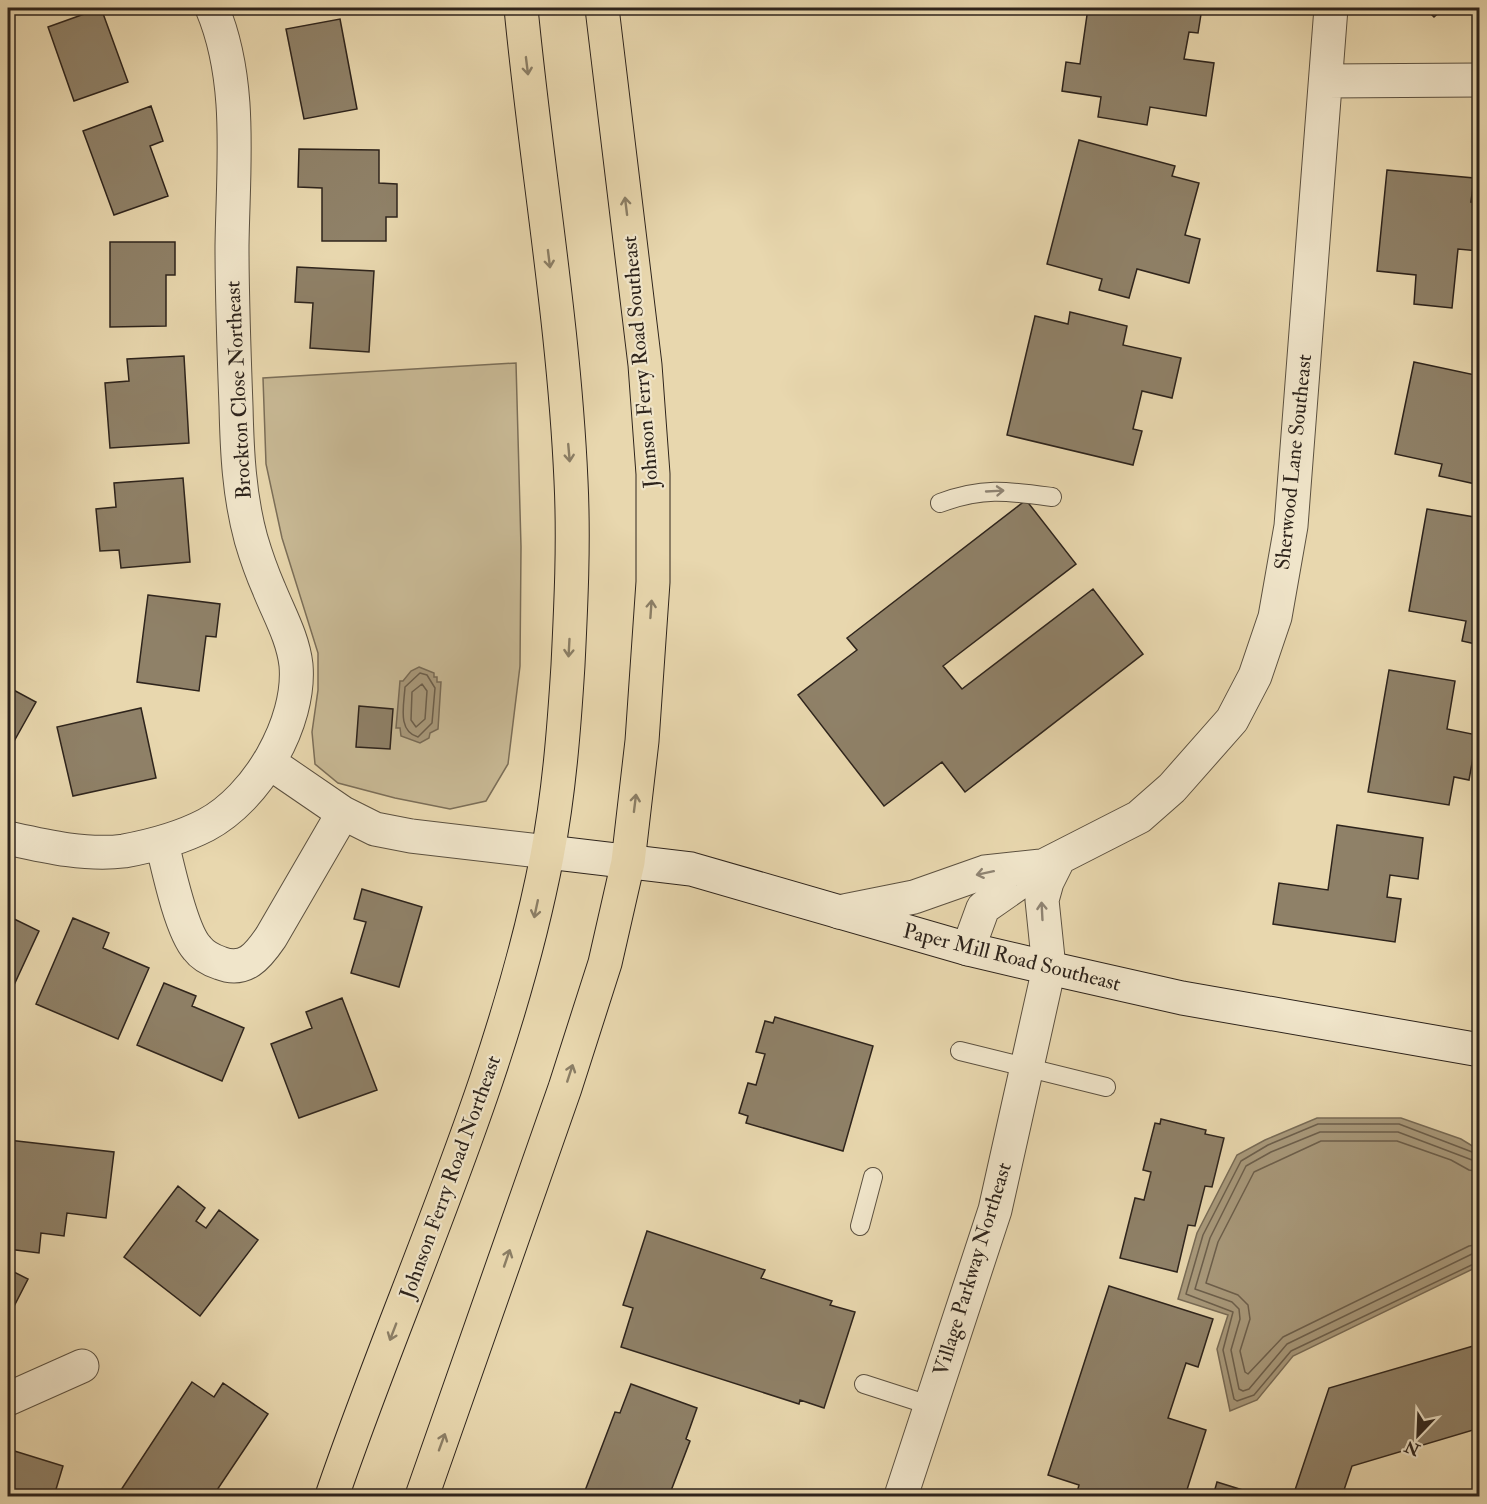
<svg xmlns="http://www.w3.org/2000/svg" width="1487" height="1504" font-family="'IM FELL Double Pica',serif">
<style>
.green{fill:#c8b995;stroke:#7b6e58;stroke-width:1.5}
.water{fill:#a99a7c;stroke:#786b56;stroke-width:1.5}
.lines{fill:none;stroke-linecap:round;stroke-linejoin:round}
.shore{stroke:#6c5f4c;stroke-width:1.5}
.building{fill:#8f8168;stroke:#2e241c;stroke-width:1.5}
.lane-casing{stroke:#5c5140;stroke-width:20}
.street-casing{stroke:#5c5140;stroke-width:35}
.secondary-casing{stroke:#2e241c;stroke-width:35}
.primary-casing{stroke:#2e241c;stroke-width:35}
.lane{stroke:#f0e5ca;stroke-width:18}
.street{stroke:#f0e5ca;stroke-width:33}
.secondary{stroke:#f0e5ca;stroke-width:33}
.primary{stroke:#e8d7ae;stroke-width:33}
.oneway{stroke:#8b7e65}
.oneway2{stroke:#8f8473}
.labels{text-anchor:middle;stroke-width:4.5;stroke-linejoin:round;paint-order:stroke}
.street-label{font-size:21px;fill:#2e241c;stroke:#f0e5ca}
</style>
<rect width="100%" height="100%" fill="#e8d7ae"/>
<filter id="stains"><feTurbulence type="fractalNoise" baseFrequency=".00333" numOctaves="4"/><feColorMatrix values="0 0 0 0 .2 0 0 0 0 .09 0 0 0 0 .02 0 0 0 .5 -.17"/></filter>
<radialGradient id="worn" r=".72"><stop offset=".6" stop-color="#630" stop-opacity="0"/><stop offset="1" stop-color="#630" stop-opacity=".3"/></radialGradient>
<path class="green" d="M516,363l5,184 -1,119 -12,98 -22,37 -36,8 -55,-11 -57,-15 -23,-19 -3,-32 6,-42v-37l-36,-115 -16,-74 -3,-86z"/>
<path class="water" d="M419,667l15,6v4h3v5h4l-3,47 -8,4 -1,5 -9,5 -19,-7 -1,-8h-4l4,-47h3l8,-10z
M1317,1118h84l60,21 18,11v116l-186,90 -36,44 -27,11 -13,-62 11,-34 -50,-16 19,-66 40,-78 28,-15z"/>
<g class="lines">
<path class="shore" d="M420,673l7,2 8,13 -3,35 -14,14c-21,-6 -14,-32 -13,-50z
M422,684l5,7 -2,28 -9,8 -5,-7 1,-28z
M1480,1155l-81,-31h-81l-50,21 -27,16 -38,74 -17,59 47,18 -10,38 11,49 3,2 17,-6 37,-44 189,-90
M1480,1163l-82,-31h-78l-49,20 -25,14 -36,72 -15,51 37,13 7,7 1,10 -9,31 8,39 4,2 6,-2 38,-45 185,-90 8,-1
M1480,1172l-11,-2 -18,-10 -54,-19h-76l-67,31 -36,70 -12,41 32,12 10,10 2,14 -10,32 5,21 3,2 35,-37 186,-91 11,-2"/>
</g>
<path class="building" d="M101,8l27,74 -54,19 -26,-74z
M1088,8h114l-4,25 -9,-1 -5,27 30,4 -8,53 -56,-9 -3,18 -49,-8 3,-20 -39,-6 4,-29 14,2z
M1425,8h19l-10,9z
M340,19l17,90 -53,10 -18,-90z
M151,106l12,35 -13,5 18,50 -54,19 -31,-84z
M1079,140l96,26 -3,10 27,7 -14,52 15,4 -11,44 -52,-14 -8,29 -30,-8 3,-11 -55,-15z
M299,149l80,1v33l18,1v33h-11v24h-64v-53l-24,-1z
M1387,170l87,8 -3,24h9l-1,49 -21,-2 -6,59 -38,-4 2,-29 -39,-4z
M110,242h65v33h-9v51l-56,1z
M297,267l77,4 -5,81 -59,-4 3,-45 -18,-1z
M1070,312l57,14 -4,19 58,13 -9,40 -30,-7 -9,38 9,2 -9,34 -126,-30 28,-119 33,8z
M184,356l5,87 -79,5 -5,-65 24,-2 -2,-22z
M1414,362l66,14 -3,46 3,1v62l-41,-9 3,-12 -47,-10z
M183,478l7,84 -69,6 -2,-18 -19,1 -4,-42 20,-2 -2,-24z
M1026,500l50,64 -133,102 19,23 131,-100 50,65 -178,138 -23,-30 -58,44 -86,-111 59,-45 -10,-12z
M1427,509l53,9v127l-18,-4 4,-20 -57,-10z
M148,595l72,9 -4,33 -10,-1 -7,55 -62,-9z
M1389,670l66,11 -8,48 30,6 -8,45 -15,-3 -5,28 -81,-13z
M8,687l28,15 -28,50z
M359,706l34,3 -3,40 -34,-2z
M141,708l15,70 -83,18 -16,-69z
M1337,825l86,13 -5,41 -28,-4 -3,22 14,2 -6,43 -122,-18 6,-41 49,7z
M362,889l60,18 -23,80 -48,-14 15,-51 -12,-3z
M8,916l31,15 -25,54 -6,-3z
M73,918l36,15 -6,15 46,20 -31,71 -82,-35z
M164,983l32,13 -4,10 52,22 -22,53 -85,-36z
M342,998l35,92 -78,28 -28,-74 41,-16 -6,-16z
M775,1017l98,29 -30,105 -97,-28 2,-7 -9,-3 9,-30 8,2 9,-31 -9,-2 9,-31 8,2z
M1161,1119l45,11 -1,4 19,4 -12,49 -7,-1 -10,40 -7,-1 -11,47 -57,-14 15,-60 9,2 7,-28 -8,-2 12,-47 5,1z
M8,1140l106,12 -8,66 -39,-5 -3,23 -23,-3 -2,20 -31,-4z
M178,1186l27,22 -9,13 10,7 13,-18 39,30 -58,76 -76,-59z
M647,1231l118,39 -4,8 71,23 -2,4 25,7 -31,96 -24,-8 -1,4 -178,-57 12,-39 -10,-3z
M8,1269l20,10 -20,39z
M1109,1286l104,33 -15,48 -12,-4 -18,55 38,12 -21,66h-109l3,-11 -31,-10z
M1480,1344v84l-128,38 -10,30h-49l36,-108z
M192,1382l22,15 9,-14 45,31 -55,82h-96z
M631,1384l66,24 -11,31 4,2 -21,55h-86l32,-84 5,1z
M8,1449l55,17 -9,30h-46z
M1217,1482l45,14h-49z"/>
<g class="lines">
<defs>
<path id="lane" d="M940,503c43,-16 68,-12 112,-6
M960,1051l146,36
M860,1226l13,-49
M864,1384l65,21"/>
<path id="street" d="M1326,81l154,-1
M270,763l73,50 32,16 36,7 137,16
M8,838c36,8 78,18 116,13 27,-5 57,-13 82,-26 51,-27 95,-102 90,-160 -3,-27 -17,-51 -27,-76 -7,-16 -13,-33 -18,-50 -12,-44 -14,-88 -15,-133 -2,-53 -4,-107 -4,-160 1,-79 11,-165 -20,-238
M162,843c6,25 19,87 35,105 6,8 14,12 23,15 25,10 38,-7 51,-26l72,-124
M839,912l75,-15 71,-25 56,-6
M968,949l15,-41 60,-42 96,-49 33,-29 60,-68 23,-44 20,-59 16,-91 40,-518
M8,1399l74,-33
M901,1496l94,-286 54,-242 -7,-68 5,-18 12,-24"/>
<path id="secondary" d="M548,852l143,17 277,80 81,19 133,30 298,52"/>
<path id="primary" d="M332,1496c73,-213 172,-417 215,-640 12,-63 17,-127 21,-191 3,-61 6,-122 3,-184 -7,-158 -35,-316 -50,-473
M422,1496l143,-408 40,-125 23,-101 14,-121 11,-159v-108l-8,-109 -43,-357"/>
</defs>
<use href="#lane" class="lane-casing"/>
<use href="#street" class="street-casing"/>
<use href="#secondary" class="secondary-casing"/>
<use href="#primary" class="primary-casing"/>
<use href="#lane" class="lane"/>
<use href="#street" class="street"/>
<use href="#secondary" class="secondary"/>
<use href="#primary" class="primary"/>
</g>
<defs><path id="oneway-shaft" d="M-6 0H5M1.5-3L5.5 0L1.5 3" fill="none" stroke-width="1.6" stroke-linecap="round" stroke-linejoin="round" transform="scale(1.5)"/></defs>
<g class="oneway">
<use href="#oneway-shaft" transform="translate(527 66) rotate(83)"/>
<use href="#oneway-shaft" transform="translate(626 206) rotate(-97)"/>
<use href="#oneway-shaft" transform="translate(549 259) rotate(83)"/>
<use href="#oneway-shaft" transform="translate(569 453) rotate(85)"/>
<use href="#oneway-shaft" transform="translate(651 609) rotate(-86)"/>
<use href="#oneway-shaft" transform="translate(569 648) rotate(93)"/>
<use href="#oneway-shaft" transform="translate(635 803) rotate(-83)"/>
<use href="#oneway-shaft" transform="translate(536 909) rotate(102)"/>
<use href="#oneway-shaft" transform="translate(570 1073) rotate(-72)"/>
<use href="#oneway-shaft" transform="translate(507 1258) rotate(-71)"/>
<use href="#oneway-shaft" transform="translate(393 1332) rotate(111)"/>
<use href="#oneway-shaft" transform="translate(442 1442) rotate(-70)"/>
</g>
<g class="oneway2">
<use href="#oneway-shaft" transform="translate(995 491) rotate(-3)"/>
<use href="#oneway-shaft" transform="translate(985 873) rotate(168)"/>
<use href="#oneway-shaft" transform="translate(1042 911) rotate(-93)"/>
</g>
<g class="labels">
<g class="street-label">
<text transform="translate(640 362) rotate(-95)" y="7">Johnson Ferry Road Southeast</text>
<text transform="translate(238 390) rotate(-93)" y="7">Brockton Close Northeast</text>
<text transform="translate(1293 462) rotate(-84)" y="7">Sherwood Lane Southeast</text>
<text transform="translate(1012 957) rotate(14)" y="7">Paper Mill Road Southeast</text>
<text transform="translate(450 1177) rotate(-70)" y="7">Johnson Ferry Road Northeast</text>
<text transform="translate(972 1269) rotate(-73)" y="7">Village Parkway Northeast</text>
</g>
</g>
<rect width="1487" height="1504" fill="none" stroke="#e8d7ae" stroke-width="30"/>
<rect x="9" y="9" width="1469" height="1486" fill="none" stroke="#2e241c" stroke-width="3"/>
<rect x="15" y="15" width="1457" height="1474" fill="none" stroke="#2e241c" stroke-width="1.5"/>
<g transform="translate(1418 1435) rotate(203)" stroke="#f0e5ca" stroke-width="4.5" paint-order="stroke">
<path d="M0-4.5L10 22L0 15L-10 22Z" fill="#2e241c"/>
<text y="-9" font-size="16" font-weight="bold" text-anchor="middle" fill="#2e241c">N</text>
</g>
<rect width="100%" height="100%" filter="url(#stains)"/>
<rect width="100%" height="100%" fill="url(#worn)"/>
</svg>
